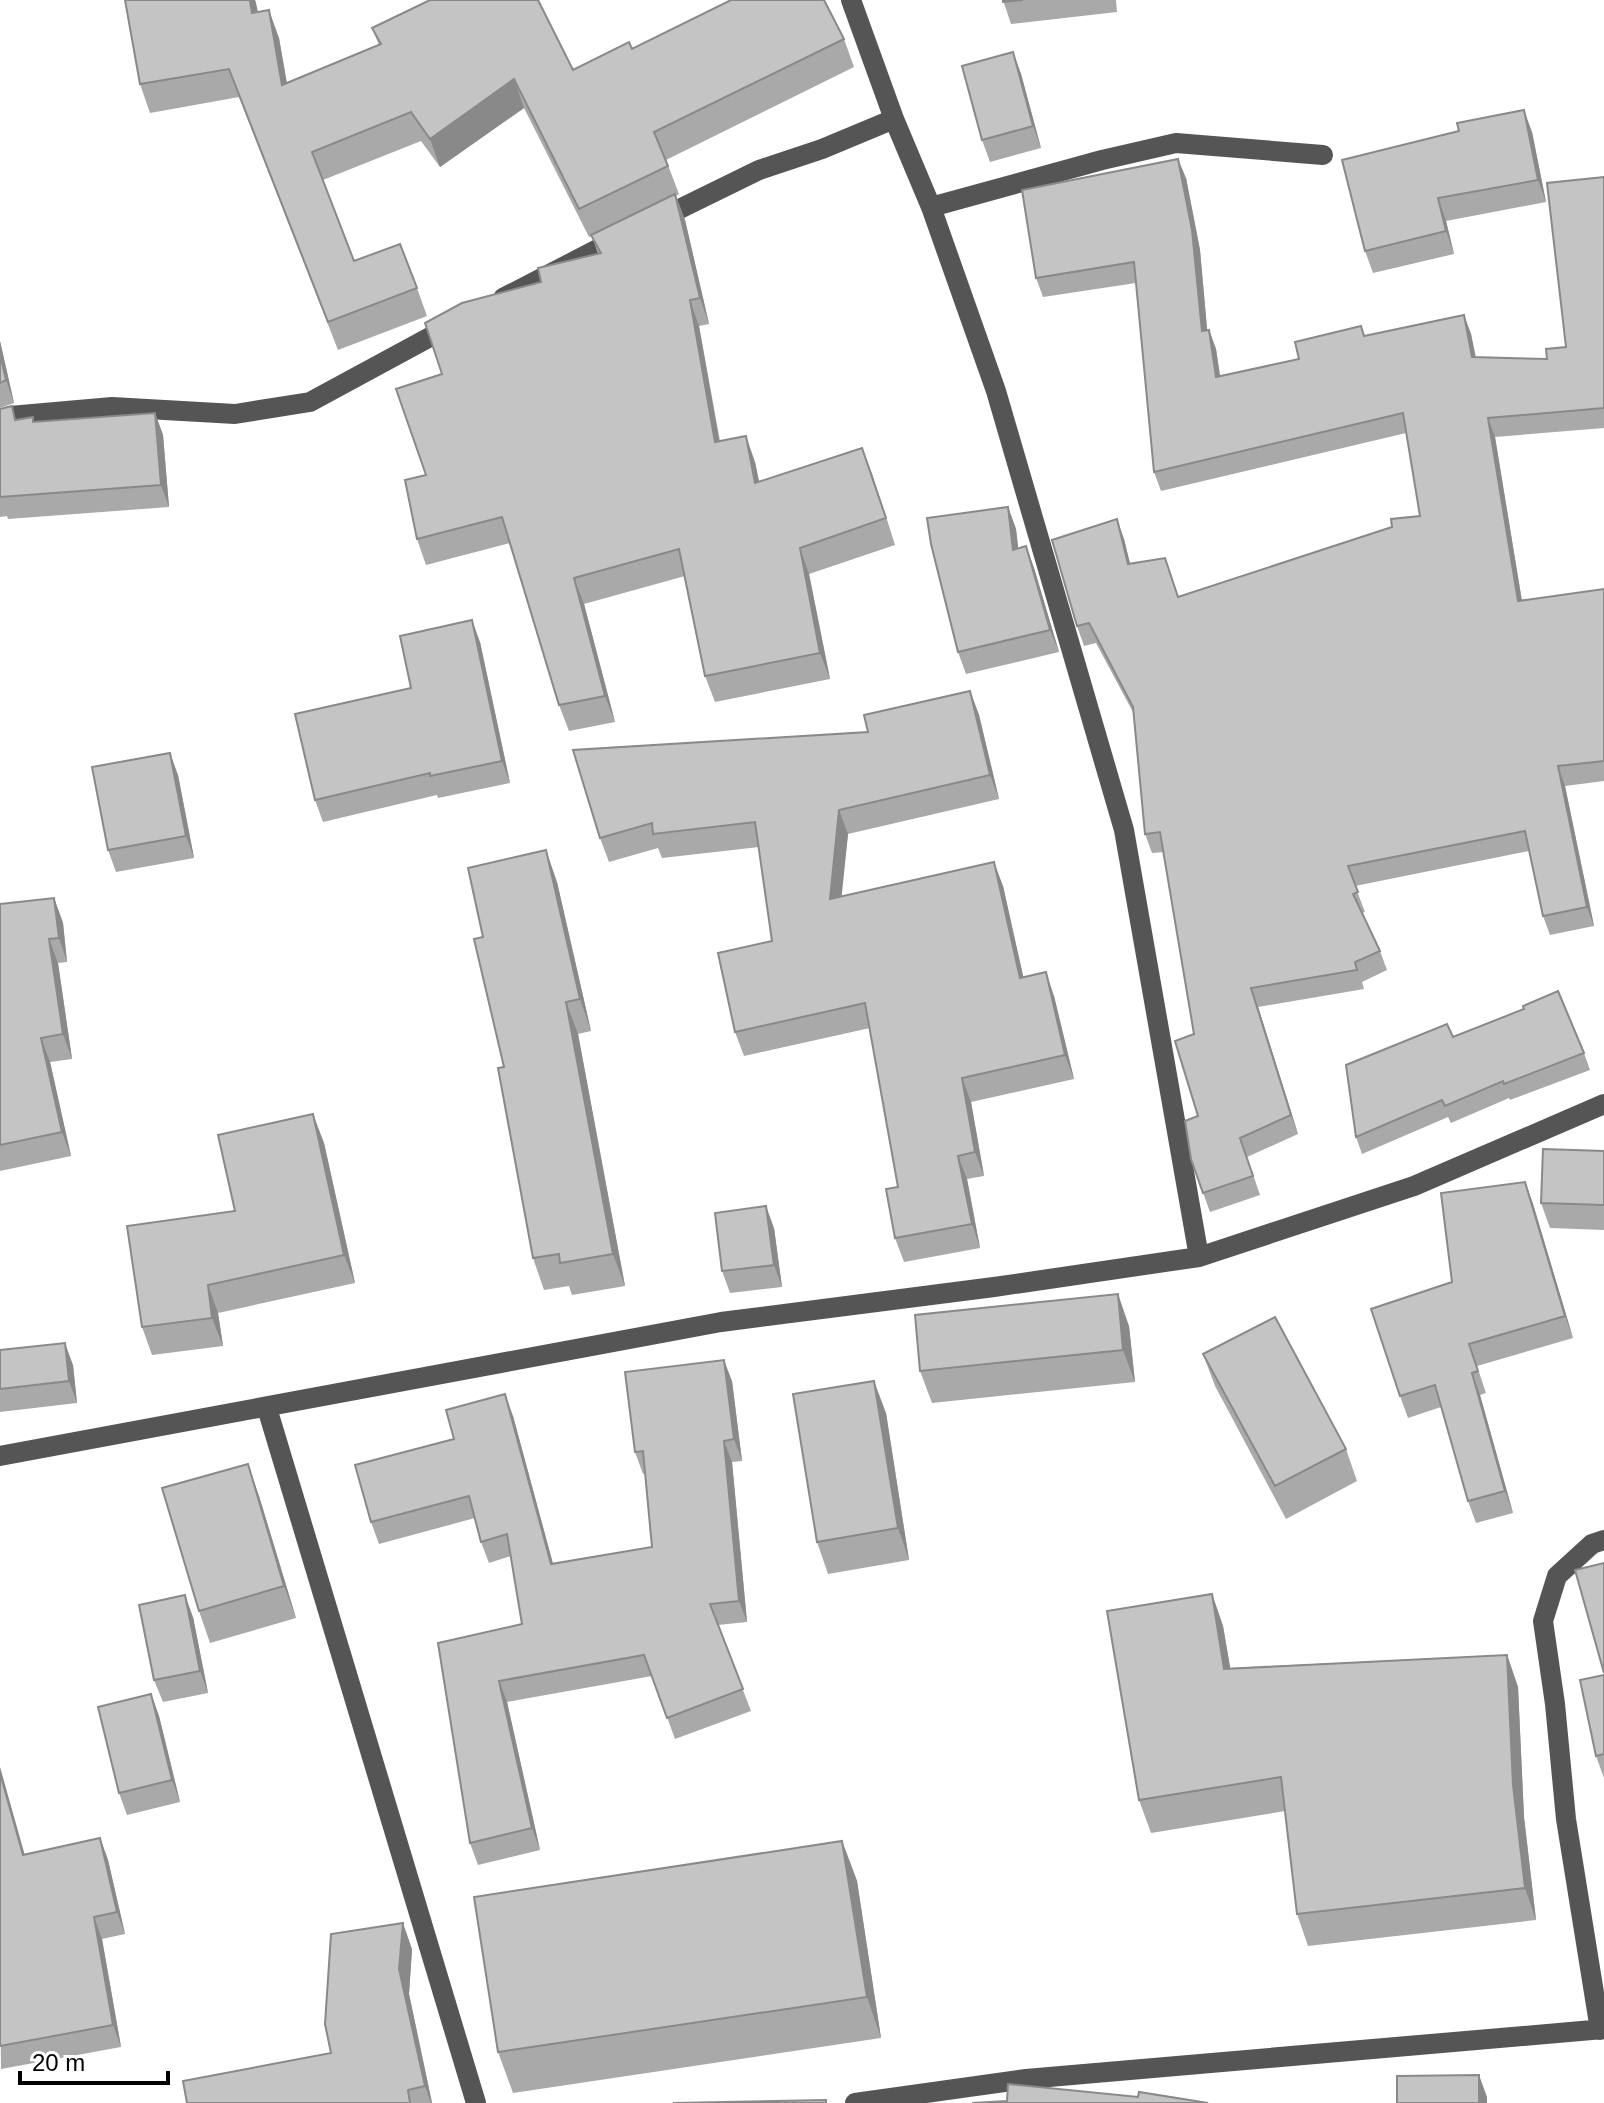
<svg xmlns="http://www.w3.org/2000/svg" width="1604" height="2103" font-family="Arial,sans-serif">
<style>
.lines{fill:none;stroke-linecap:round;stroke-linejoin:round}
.minor{stroke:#555;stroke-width:20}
.wall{fill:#a9a9a9}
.shaded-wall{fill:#898989}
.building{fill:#c4c4c4;stroke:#898989;stroke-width:2}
</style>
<rect width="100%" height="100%" fill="#fff"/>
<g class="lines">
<path class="minor" d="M851,0l43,119
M931,207l171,-47 74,-17 147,12
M657,220l102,-50 63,-21 72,-30 37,88 65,184 128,439 75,427
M503,298l118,-61
M0,420l10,-4 102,-9 123,7 75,-12 144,-78
M267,1408l209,695
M0,1456l721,-134 273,-35 205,-30 215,-71 190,-82
M1600,2030l-34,-211 -11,-115 -12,-83 14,-45 35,-32 12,-4
M855,2103l171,-24 578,-50"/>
</g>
<path class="wall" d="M125,0h130l3,12 21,26 8,45 92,-38 -7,-17 201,42 59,-21 212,-10 10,28 -188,93 13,34 -3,2 9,24 24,104 -10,2 21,115 35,21 4,20 113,-8 23,71 -86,29 21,105 -115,23 -10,-26 -20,-100 -101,28 31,118 -46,9 -10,-26 -49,-162 -84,22 -9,-26 25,-165 99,-92 57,-28 -6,-18 -3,1 -65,-129 -84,59 -19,-26 -98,39 31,81 63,27 10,28 -89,34 -99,-253 -89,16 -10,-29z
M1003,0h113l1,12 -106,12z
M1013,52l8,22 20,74 -51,14 -8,-22z
M1532,132l14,70 -100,19 8,33 -81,19 -8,-22z
M1604,177v251l-109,9 27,164 82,-12v192l-39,5 29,140 -44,9 -7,-19 -14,-65 -174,35 10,26 -3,1 18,38 7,19 -25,12 2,7 -106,18 40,127 -51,23 13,38 -50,17 -19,-53 7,-43 -4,-82 -30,-182 -12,1 -7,-19 -11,-120 -38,-71 -12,3 -7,-20 47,-87 6,25 49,33 213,-70 28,-11 -14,-83 -245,58 -7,-19 -18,-189 -93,14 -7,-19 150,-100 14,72 7,80h2l7,19 4,27 79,-17 66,-23 99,-21 7,19 5,23 71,2 19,-12z
M0,341l14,62 -14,5z
M0,409l17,11 16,-3 1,5 121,-9 8,22 6,72 -161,12 -1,-3 -7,1z
M1008,507l8,22 2,19 8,-2 8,22 25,84 -93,22 -8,-22z
M480,642l30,141 -72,15 -1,-3 -114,27 -8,-22z
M970,691l9,24 20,84 -151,35 -7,62 162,-10 20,91 31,19 20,83 -103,23 13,74 -17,3 13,69 -76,14 -9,-24 3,-51 -28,-159 -126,28 -9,-24 37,-91 -13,-94 -97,11 -4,-10 -49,14 -9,-24z
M178,775l16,83 -78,14 -8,-22z
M557,882l34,149 -13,3 47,252 -53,9 -3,-9 -25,4 -11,-32 -50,-321z
M54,898l9,25 4,39 -9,1 14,96 -22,3 21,94 -71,15v-267z
M1453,1037l131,16 6,17 -80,30 -1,-2 -58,25 -3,-6 -86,37 -6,-17z
M324,1143l31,140 -137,30 5,33 -71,9 -10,-28 93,-116z
M1604,1151v79l-54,-2 -9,-25z
M1525,1182l8,22 40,134 -96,28 9,27 -6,2 33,118 -37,10 -8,-22 -27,-94 -33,11 -8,-22 52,-114z
M774,1228l8,59 -52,6 -8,-22z
M1129,1326l6,56 -203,21 -12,-32z
M0,1350l73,15 4,38 -77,9z
M1203,1354l143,95 11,32 -71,38 -71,-133z
M732,1381l10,80 -10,1 15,160 -29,3 33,86 -76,28 -23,-63 -145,26 33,148 -62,15 -8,-22 -32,-200 84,-19 -11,-68 -22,7 -8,-21 -6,-24 -96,26 -8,-22 83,-83 59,-23 40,148 99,-17 -7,-74 -2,1 -8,-22z
M886,1413l23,147 -81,14 -11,-32z
M259,1496l37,122 -86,25 -11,-32z
M1212,1594l11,32 7,42 277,-13 11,32 6,130 12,103 -228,26 -11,-32 -12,-103 -134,22 -12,-33z
M193,1617l15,76 -45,9 -9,-22z
M1604,1675v103l-8,-22z
M151,1694l8,22 21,86 -53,13 -8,-22z
M100,1838l8,22 17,74 -23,5 19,108 -120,22 -1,-100 24,-115z
M842,1841l15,40 24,157 -368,55 -15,-41z
M412,1949l-3,45 23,109h-245l144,-50z"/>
<path class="shaded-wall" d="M250,0h5l1,3 7,38 -11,-28z
M269,10l10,28 13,76 -10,-29z
M1013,52l8,22 20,74 -8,-22z
M514,79l10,29 -84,59 -10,-28z
M1524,110l8,22 14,70 -8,-22z
M1178,159l8,19 14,72 9,100 -7,-19z
M675,194l10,26 24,104 -9,-26z
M1438,198l8,23 8,33 -8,-23z
M690,300l9,26 25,142 -9,-26z
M1464,315l7,19 8,43 -7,-20z
M1209,330l7,19 7,48 -7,-20z
M0,341l14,62 -8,-23 -6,-26z
M155,413l8,22 6,72 -8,-22z
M1488,418l7,19 30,183 -7,-19z
M746,436l9,26 10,48 -10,-27z
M862,448l10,26 23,71 -9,-27z
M1008,507l8,22 5,43 -8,-22z
M1117,519l7,20 11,45 -7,-20z
M1026,546l8,22 25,84 -9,-22z
M800,548l9,26 21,105 -10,-26z
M574,578l10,26 31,118 -10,-26z
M472,620l8,22 30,141 -8,-22z
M970,691l9,24 20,84 -9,-24z
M170,753l8,22 16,83 -8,-22z
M1558,766l7,20 29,140 -7,-19z
M839,810l9,24 -9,88 -9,-23z
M546,850l11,32 34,149 -11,-32z
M994,862l9,24 26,116 -9,-24z
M54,898l9,25 4,39 -8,-24z
M49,939l9,24 14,96 -9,-25z
M1046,972l8,24 20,83 -9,-24z
M1251,988l7,19 40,127 -7,-19z
M566,1002l12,32 47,252 -12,-32z
M41,1038l9,24 21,94 -9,-24z
M962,1078l9,24 13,74 -9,-24z
M313,1114l11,29 31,140 -11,-28z
M958,1156l9,23 13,69 -8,-24z
M1525,1182l8,22 40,134 -8,-22z
M766,1206l8,22 8,59 -8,-22z
M208,1285l10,28 5,33 -11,-28z
M1118,1294l11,32 6,56 -12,-32z
M65,1343l8,22 4,38 -8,-22z
M724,1360l8,21 10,80 -8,-22z
M1472,1373l8,22 33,118 -8,-22z
M874,1381l12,32 23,147 -11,-32z
M505,1394l8,22 46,170 -8,-22z
M724,1441l8,21 15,160 -8,-21z
M248,1464l11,32 37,122 -12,-32z
M1212,1594l11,32 13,75 -12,-32z
M185,1595l8,22 15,76 -8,-22z
M1507,1655l11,32 6,130 12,103 -11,-32 -12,-103z
M499,1681l8,21 33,148 -8,-22z
M151,1694l8,22 21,86 -8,-22z
M0,1767l31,110 -8,-22 -23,-82z
M100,1838l8,22 17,74 -8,-22z
M842,1841l15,40 24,157 -14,-41z
M94,1917l8,22 19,108 -8,-22z
M403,1923l9,26 -3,45 23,109h-1l-6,-17 -26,-117z
M1479,2075l8,22v6h-8z"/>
<path class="building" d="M125,0h125l2,13 17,-3 13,75 99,-41 -9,-16 58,-28h108l35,70 56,-28 3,7 99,-49h93l20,39 -190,93 14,34 -89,43 -65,-130 -84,60 -19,-27 -99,40 42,109 46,-17 17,44 -89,34 -99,-253 -89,15z
M1003,0h20l-20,2z
M1013,52l20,74 -51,14 -20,-74z
M1524,110l14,70 -100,18 8,33 -81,20 -23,-91 117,-29 -2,-8z
M1178,159l14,71 10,101 7,-1 7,47 83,-18 -4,-17 66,-16 3,10 100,-21 8,42 75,2 -1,-10 20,-2 -19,-164 57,-6v231l-116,10 30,183 86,-12v172l-46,5 29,141 -44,9 -18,-85 -177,35 10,26 -5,2 27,57 -25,11 2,8 -106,18 40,127 -51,23 13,38 -50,17 -12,-34 -6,-38 13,-5 -23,-75 19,-7 -34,-202 -15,2 -12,-127 -44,-84 -12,3 -25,-86 65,-21 11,45 37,-6 13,39 214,-70 -1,-8 29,-3 -17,-103 -249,59 -20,-210 -98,16 -14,-88z
M675,194l25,104 -10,2 25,142 31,-6 9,47 107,-35 24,70 -86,30 20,105 -115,23 -26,-127 -105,29 31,118 -46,9 -57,-188 -85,22 -12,-59 21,-5 -30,-86 46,-15 -17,-51 37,-20 79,-21 -3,-14 63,-15 -10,-18z
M0,354l6,26 -6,3z
M12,406l3,14 18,-3v5l122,-9 6,72 -161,12v-88z
M1008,507l5,43 13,-4 24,84 -92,22 -27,-108 -4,-26z
M472,620l30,141 -72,15v-3l-115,27 -20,-86 116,-26 -11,-52z
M970,691l20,84 -151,35 -9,89 164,-37 26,116 26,-6 19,83 -103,23 13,74 -17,4 14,68 -77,14 -9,-49 12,-2 -33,-184 -130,29 -17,-79 54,-12 -17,-119 -102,12 -1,-11 -52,15 -27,-88 295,-18 -4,-17z
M170,753l16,83 -78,14 -16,-83z
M546,850l34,149 -14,3 47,252 -53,9 -1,-9 -26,4 -35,-190 6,-1 -30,-128 9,-2 -15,-69z
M54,898l5,40 -10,1 14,95 -22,4 21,94 -62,13v-241z
M1558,991l26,62 -80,31 -1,-3 -58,25 -3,-6 -86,37 -10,-72 101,-41 6,13 71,-28 -1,-3z
M313,1114l31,141 -136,30 4,33 -70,9 -15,-101 108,-15 -17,-76z
M1543,1149l61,2v54l-63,-2z
M1525,1182l40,134 -96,28 9,27 -6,2 33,118 -37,10 -33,-116 -35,11 -29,-87 81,-27 -11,-89z
M766,1206l8,59 -52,6 -7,-58z
M1118,1294l5,56 -203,21 -5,-56z
M1275,1317l71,132 -71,37 -72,-132z
M65,1343l4,38 -69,8v-39z
M724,1360l10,79 -10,2 15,160 -29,3 33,85 -76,29 -23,-63 -145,26 33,147 -62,15 -32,-200 84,-19 -15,-90 -26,8 -12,-46 -98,26 -16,-57 99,-26 -8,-29 59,-16 46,170 101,-17 -9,-96 -8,1 -10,-80z
M874,1381l24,147 -81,14 -24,-148z
M248,1464l36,122 -85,25 -37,-123z
M1604,1563v110l-29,-103z
M1212,1594l12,75 283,-14 6,130 12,103 -228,26 -16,-137 -142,23 -32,-189z
M185,1595l15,76 -46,9 -15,-75z
M1604,1675v79l-8,2 -16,-76z
M151,1694l21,86 -53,13 -21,-86z
M0,1773l23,82 77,-17 17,74 -23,5 19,108 -113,21z
M842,1841l25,156 -369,55 -24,-155z
M403,1923l-4,46 26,117 -17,4 2,13h-223l-4,-22 148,-28 -6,-29 6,-90z
M1479,2075v28h-82v-27z
M1008,2084l130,13 1,-5 69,11h-236l35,-2z
M826,2100v3h-153z"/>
<path d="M20 2071v12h148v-12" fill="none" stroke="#000000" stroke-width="4"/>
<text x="32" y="2071" font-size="24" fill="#000000" stroke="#ffffff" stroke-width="6" paint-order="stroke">20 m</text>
</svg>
